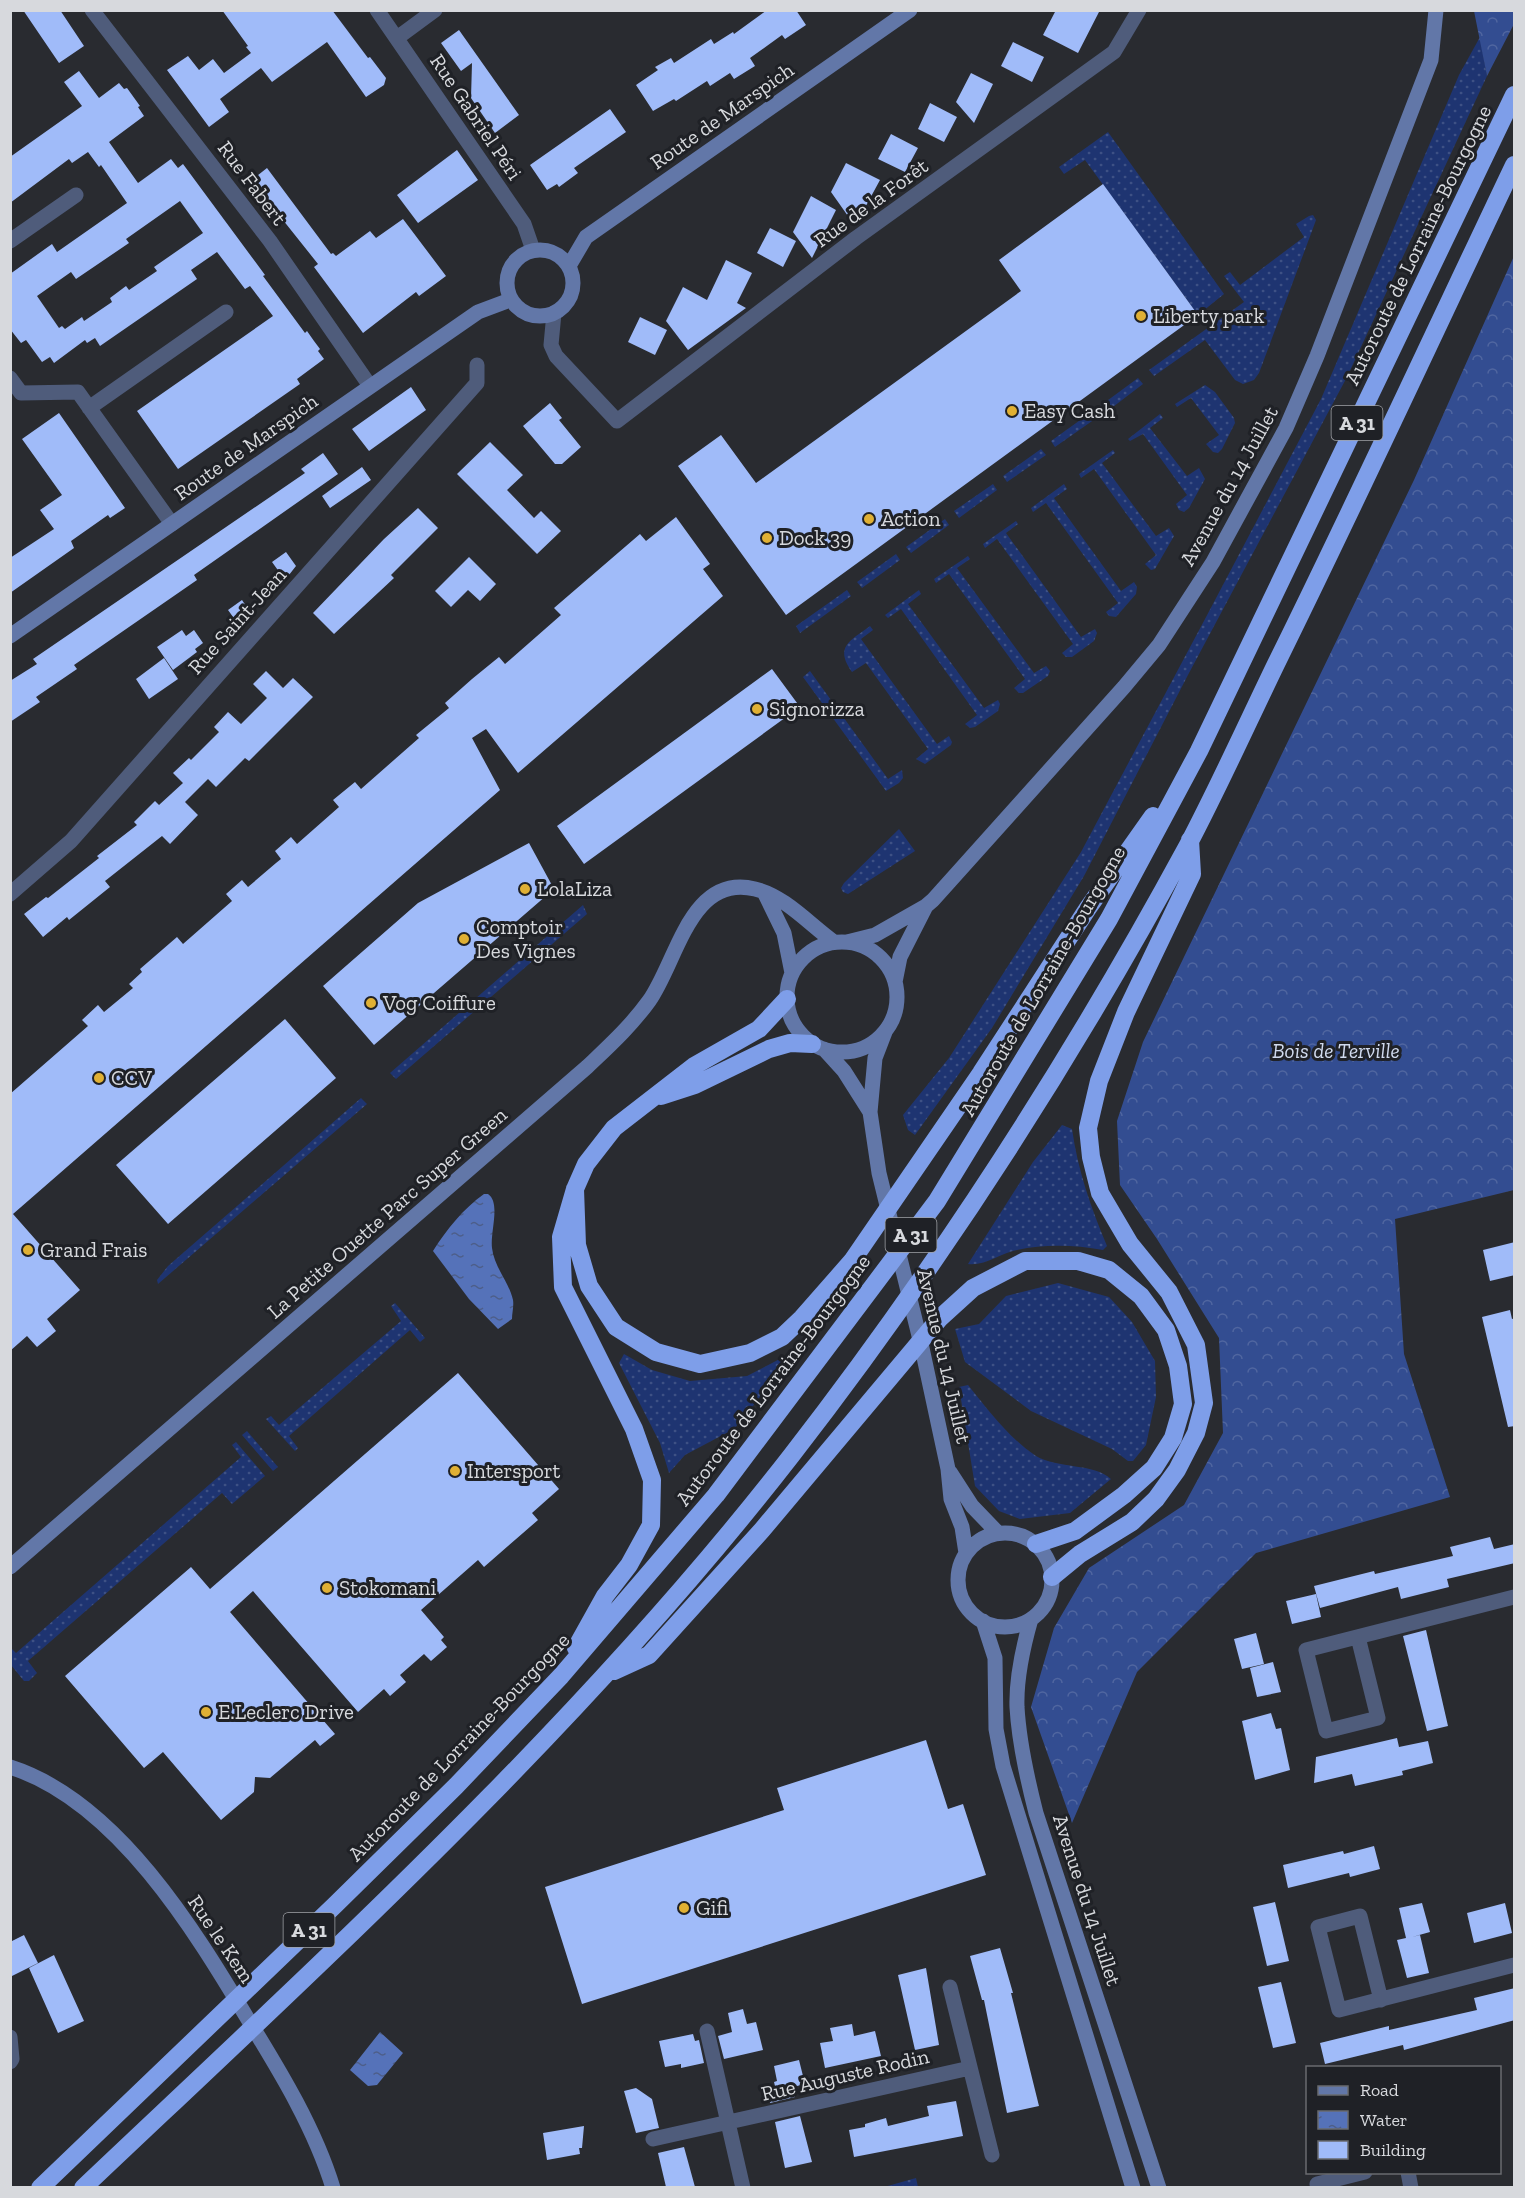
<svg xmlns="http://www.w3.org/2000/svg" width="1525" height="2198" font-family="'Zilla Slab',serif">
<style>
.grass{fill:url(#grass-dots)}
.forest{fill:url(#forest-crowns)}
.water{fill:url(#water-ripples)}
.building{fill:#a0bbf9;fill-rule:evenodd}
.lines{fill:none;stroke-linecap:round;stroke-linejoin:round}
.street{stroke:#4f5c7b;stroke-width:15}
.secondary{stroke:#6277a8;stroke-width:15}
.highway{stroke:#7e9ee9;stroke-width:18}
.poi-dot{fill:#e0b034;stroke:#1f2126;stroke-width:2}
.labels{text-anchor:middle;stroke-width:6;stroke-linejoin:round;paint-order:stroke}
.shield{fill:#1f2126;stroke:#a0a2a6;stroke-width:1.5}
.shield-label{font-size:20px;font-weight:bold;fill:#d7d9dd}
.street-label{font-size:21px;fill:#d7d9dd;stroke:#1f2126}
.poi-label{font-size:21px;fill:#d7d9dd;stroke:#1f2126;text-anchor:start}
.park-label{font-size:21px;font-style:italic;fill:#d0daee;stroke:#1f2126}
</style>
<defs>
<pattern id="grass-dots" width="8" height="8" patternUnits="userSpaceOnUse" patternTransform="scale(1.5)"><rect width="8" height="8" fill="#1e3471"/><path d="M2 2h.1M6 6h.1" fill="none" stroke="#3e5185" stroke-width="1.8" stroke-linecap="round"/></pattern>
<pattern id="forest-crowns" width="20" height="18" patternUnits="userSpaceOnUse" patternTransform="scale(1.5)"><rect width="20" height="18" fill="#334d91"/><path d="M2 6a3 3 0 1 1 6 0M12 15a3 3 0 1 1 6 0" fill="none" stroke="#5066a0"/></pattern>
<pattern id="water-ripples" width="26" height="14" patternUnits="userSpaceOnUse" patternTransform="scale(1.5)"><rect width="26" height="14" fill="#5572b9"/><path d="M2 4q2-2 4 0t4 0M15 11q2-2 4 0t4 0" fill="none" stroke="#4d5e89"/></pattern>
</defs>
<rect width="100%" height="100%" fill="#292b30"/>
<path class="grass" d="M1480,37l7,39 -140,301 -158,296 -105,203 -92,152 -77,107 -7,-5 -5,-15 46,-57 132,-206 124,-233 116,-220 138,-324z
M1108,132l116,162 -26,21 -113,-155 -21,14 -5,-7z
M1313,215l3,5 -4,11 -53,142 -5,7 -11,4 -8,-4 -30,-40 -51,36 -5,-6 95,-68 -20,-26 6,-4 10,13 64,-48 -8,-13 13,-8z
M1138,378l5,6 -38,29 -5,-7z
M1205,385l10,7 19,26 1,5 -13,26 -4,4 -5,-1 -7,-8 13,-9 -28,-37 -14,9 -2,-3z
M1090,413l5,6 -40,28 -4,-6z
M1160,414l3,4 -13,10 37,48 12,-8 6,11 -16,29 -5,4 -5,-2 -3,-6 11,-9 -44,-61 -13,7 -2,-2z
M1041,449l5,6 -39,27 -4,-6z
M1113,450l2,3 -13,10 54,73 13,-8 5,8 -19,33 -4,1 -6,-6 11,-9 -62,-86 -13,9 -2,-4z
M993,484l4,6 -38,28 -5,-7z
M1064,484l3,5 -13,9 67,93 13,-9 3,5 -1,7 -20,23 -7,-1 -3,-4 12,-9 -72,-100 -13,9 -2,-4z
M945,519l4,6 -38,28 -5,-6z
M1016,521l2,3 -12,9 75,104 14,-8 2,4 -3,8 -22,16h-6l-4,-4 11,-9 -76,-105 -12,9 -2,-4z
M896,554l4,6 -38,28 -5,-6z
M968,556l2,3 -13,9 77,105 12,-7 4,5 -2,5 -25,17h-4l-5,-5 11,-9 -76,-105 -13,9 -2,-4z
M847,590l4,6 -51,37 -4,-7z
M919,590l2,4 -13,10 76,104 14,-8 2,4 -2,7 -23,16 -5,1 -5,-4 12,-9 -76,-106 -13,9 -3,-3z
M870,626l3,4 -12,9 76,105 12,-8 3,6 -1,3 -26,19 -9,-5 12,-10 -62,-86 -14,9c-18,-25 -2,-31 18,-46z
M810,671l78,108 14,-9 1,8 -4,5 -13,8 -83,-114z
M899,829l16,22 -67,43 -5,-2 -2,-4 3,-5z
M583,905l4,9 -191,165 -6,-6z
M361,1098l6,6 -209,180 -1,-4 11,-14z
M1062,1125l10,4c6,42 19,79 35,117l-4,4c-28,-5 -58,-6 -86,0 -17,3 -31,16 -49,14l65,-102z
M1058,1283l51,14 23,25 23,39 1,36 -10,48 -13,16h-5l-16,-12 -81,-38 -66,-49 -10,-33 24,-5 27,-28z
M395,1303l30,35 -5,4 -10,-12 -121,106 9,12 -3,3 -29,-32 5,-3 8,9 122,-104 -10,-15z
M795,1351l-6,11 -55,67 -49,26 -16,18 -9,-30 -41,-80 5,-9 28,16 38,11 57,-5z
M968,1385c20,25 41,53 68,71 22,13 58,7 75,23l-41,34 -50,6 -21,-8 -24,-25 -16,-99z
M247,1431l31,36 -5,4 -31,-36z
M236,1442l29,34 -33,28 -10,-11 -194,168 9,12 -8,8h-5l-13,-16v-17l5,5 225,-196 -9,-12z
M916,2178l2,9h-34z"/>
<path class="forest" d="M1474,11h40v13l-27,52z
M1514,256v934l-119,29 9,135 46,143 -194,56 -119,119 -65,151 -41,-116 23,-79 35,-60 95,-63 39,-72 -4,-95 -62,-99 -37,-54 -3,-64 26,-79 271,-562z"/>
<path class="water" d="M484,1194h4c13,9 2,37 4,54 2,19 17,34 21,52 1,6 -1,13 -1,19l-14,10 -29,-30 -36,-48c14,-22 30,-42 51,-57z
M380,2032l23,21 -26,32 -9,1 -18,-16z"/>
<path class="building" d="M23,10h37l24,36 -25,17z
M222,10h110l36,48 2,-1 16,21 -2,7 -18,12 -39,-55 -55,40 -11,-14 -41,31 9,13 -20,15 -42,-57 21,-14 11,14 14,-11 11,14 27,-20 -5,-6 2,-1z
M767,10h29l10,15 -21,14 -3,-4 -32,23 5,8 -21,13 -4,-6 -20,13 -3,-5 -31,20 -2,-2 -21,12 -17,-26 22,-15 -3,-3 16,-9 3,5 37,-24 3,5 19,-12 1,2z
M1056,10h44l-22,43 -35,-18z
M459,30l60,85 -24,18 -24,-35 1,-35 -11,8 -20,-28z
M1013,42l31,15 -12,25 -31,-16z
M79,71l20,27 20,-15 5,6 3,-1 13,18 -2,1 6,9 -35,26 29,41 33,-24 7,9 5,-4 82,111 -2,1 42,57 2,-2 7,10 6,8 -2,2 6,8 -27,20 3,5 -122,85 -41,-58 136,-95 -23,-30 -5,3 -28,-37 -26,18 6,9 -97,67 -5,-8 -8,5 -2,-3 -31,23 -4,-6 -8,5 -16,-22 -5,3 -11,-14v-55l42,-30 5,8 70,-49 -26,-38 -2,2 -11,-15 -16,11 -3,-4 -59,44v-46l72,-51 -18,-24zM180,201l23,32 -49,34 3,4 -28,19 -3,-4 -16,12 2,4 -28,19 -2,-4 -17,12 -3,-3 -3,2 -22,-32 34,-24 5,7 53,-36 -3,-4z
M971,73l22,11 -19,39 -18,-21z
M930,103l27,14 -13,25 -26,-13z
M610,109l16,23 -52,36 4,5 -19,14 -2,-3 -10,6 -17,-25z
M891,134l27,14 -13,24 -27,-13z
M457,150l21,30 -60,43 -21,-28z
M846,163l34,17 -25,46 -24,-34z
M267,168l64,86 2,-1 3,3 34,-25 6,7 27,-19 43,57 -27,20 -3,-4 -53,41 -49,-66 4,-3 -47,-59 -2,2 -14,-19 3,-2 -5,-7z
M1103,184l95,131 -412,300 -108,-149 43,-31 35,48 265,-192 -22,-31z
M811,196l25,14 -24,48 -19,-26z
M770,228l26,13 -13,26 -26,-14z
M726,260l26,13 -15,30 9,5 -58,42 -22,-29 17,-34 24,13z
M640,317l27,13 -12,25 -27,-13z
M411,387l15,23 -57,41 -17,-22z
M550,403l12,15 -3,2 22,27 -19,17h-7l-32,-38z
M59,413l66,95 -15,10 -2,-3 -37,26 3,7 -64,45v-35l44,-29 -14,-19 22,-15 -40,-56z
M490,442l33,33 -16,15 27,28 7,-7 20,20 -24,23 -80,-80z
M323,453l15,21 -144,101 3,5 -123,85 3,4 -41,28 4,5 -30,20v-41l27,-17 -4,-5 272,-186 -4,-4z
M362,467l9,13 -41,28 -8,-12z
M418,508l20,20 -47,47 3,3 -60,56 -21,-21 71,-74z
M676,517l34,47 -7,5 20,27 -205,177 -32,-44 -14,9 28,52 -487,424 67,76 -33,29 9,12 -19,16 -10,-11 -17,15v-257l78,-68 -6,-6 16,-15 6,7 29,-24 -4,-4 13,-12 -2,-3 37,-32 6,7 49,-43 -6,-7 16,-14 6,7 28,-24 5,-4 -6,-8 16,-14 6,7 42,-37 -6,-7 22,-18 6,7 58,-51 -3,-3 33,-27 -4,-5 27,-24 27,-22 6,7 56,-49 -7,-7 86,-74 6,7z
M286,552l10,14 -11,14 -13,-18z
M469,557l27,27 -16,17 -12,-11 -17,17 -16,-16z
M242,600l10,15 -11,13 -13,-18z
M182,630l4,6 8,-6 9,13 -8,6 2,3 -24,18 -16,-23z
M164,658l14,21 -29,20 -13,-20z
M772,669l28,38 -216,157 -27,-38z
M266,671l17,17 10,-10 20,19 -64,64 -4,-3 -29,29 -8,-8 -23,23 13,13 -28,29 -8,-8 -57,45 5,6 -41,33 -2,-3 -24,20 -19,-23 22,-17 2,1 51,-40 -2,-2 40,-31 -3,-3 21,-21 4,4 24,-22 -10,-10 16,-15 2,2 28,-28 -5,-5 14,-15 13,12 26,-26 -14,-14z
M529,843l25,46 -180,156 -51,-59 95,-83z
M285,1019l51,59 -168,146 -52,-59z
M1515,1242v33l-25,6 -7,-31z
M1510,1310l2,9 3,-1v108l-7,1 -26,-110z
M458,1373l101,116 -27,24 6,7 -38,33 -16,14 -6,-7 -57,50 23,27 -3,3 6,7 -16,14 -7,-7 -24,21 6,7 -16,14 -6,-7 -26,23 -105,-121 -23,21 105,122 -15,12 -5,-6 -45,38 -15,-1 -1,15 -33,28 -58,-68 -19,16 -79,-92 126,-109 19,22z
M1490,1537l4,12 21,-5v19l-68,16 2,8 -48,12 -3,-12 -78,21 -6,-22 60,-15 1,3 78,-18 -3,-9z
M1316,1594l5,23 -29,7 -6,-23z
M1426,1630l22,96 -21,5 -24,-95z
M1256,1633l8,31 -22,5 -8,-30z
M1273,1662l8,30 -24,5 -7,-29z
M1271,1713l5,16 5,-1 9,42 -35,10 -13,-59z
M1397,1738l2,9 29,-6 5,22 -31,8 1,4 -48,11 -3,-12 -38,9 2,-26z
M926,1740l22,69 15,-5 23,71 -404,129 -37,-117 239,-77 -7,-22z
M1374,1846l6,23 -30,8 -1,-4 -61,15 -5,-23 60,-14 1,3z
M1275,1902l14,59 -22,5 -14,-59z
M1422,1903l8,29 -18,5 8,-2 9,38 -22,5 -10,-38 9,-2 -7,-30z
M1505,1903l7,30 -38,10 -7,-30z
M24,1935l14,28 -28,14v-35z
M1000,1948l13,45h-2l28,113 -32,7 -23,-113h-2l-12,-44z
M54,1955l30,66 -26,12 -29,-65z
M926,1968l13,77 -24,5 -17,-75z
M1281,1982l15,61 -23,5 -15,-61z
M1515,1988v32l-111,30 -1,-5 -78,19 -5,-21 69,-17v4l88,-20 -3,-12z
M743,2009l4,15 9,-2 7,28 -39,9 -6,-23 14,-4 -4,-19z
M852,2024l2,12 21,-5 6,25 -56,12 -5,-25 13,-2 -3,-13z
M693,2034l2,7 4,-1 5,23 -23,5v-4l-16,3 -6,-26z
M799,2060l6,24 -12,3 2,10 -25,6 -2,-11 8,-2 -2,-8 3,-1 -3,-15z
M636,2088l16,11 7,29 -23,5 -12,-42z
M956,2101l7,35 -109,21 -5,-27 16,-3v-3l21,-6 2,8 41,-10 -2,-10z
M800,2116l12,46 -27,6 -10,-46z
M584,2126l-2,22h-3l1,6 -33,6 -4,-27z
M684,2147l11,40h-29l-8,-34z"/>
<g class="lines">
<path class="street" d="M92,10l178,231 100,145
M377,10l147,214 9,26
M397,38l38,-28
M10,241l66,-46
M554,313l-3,32 5,11 61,65 239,-183 258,-186 25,-42
M10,378l11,15 57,-1 94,132
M89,408l137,-96
M10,894l61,-53 406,-458v-18
M1358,1637l20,81 -52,13 -20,-81 208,-53
M950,1987l42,168
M1381,2000l-21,-84 -42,11 21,83 175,-45
M707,2031l36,157
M10,2037l2,22 -2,3
M653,2139l317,-71
M1408,2172l3,16
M1318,2188l-1,-4 48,-12"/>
<path class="secondary" d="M507 283a33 33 0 1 1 66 0a33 33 0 1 1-66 0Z
M569,266l17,-29 324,-227
M10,636l468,-324 32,-12
M764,892l20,41 8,40
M787 997a55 55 0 1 1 110 0a55 55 0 1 1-110 0Z
M847,942l28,-7 51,-29 7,-6 191,-213 35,-42 54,-83 73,-134 31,-72 114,-296 5,-50
M895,982l5,-25 26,-51
M885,1032l-10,26 -5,54 9,61 43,175 26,121 3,30 11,28 4,26
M824,1049l20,22 26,41
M950,1472l22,34 26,27
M958 1580a47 47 0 1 1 94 0a47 47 0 1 1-94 0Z
M10,1567l577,-500c22,-21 44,-41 62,-66 28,-39 41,-128 106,-112 30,7 55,36 79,53
M1031,1619c-8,28 -15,58 -14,88 2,36 10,71 19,106l123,375
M983,1621l12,37 1,71 7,37 130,422
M10,1767c107,34 185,164 239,254 32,52 66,108 84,167"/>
<path class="highway" d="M661,1096l34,-11 74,-36 21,-6 22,1
M575,1189l2,56 12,41 27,41 40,25 44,12 50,-11 32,-16 20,-19 50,-57 129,-188 107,-165 65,-92
M1052,1577l28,-23 52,-32 24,-23 21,-29 19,-37 8,-30 -8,-58 -27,-53 -39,-48 -30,-51 -9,-36 -3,-29 11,-47 27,-69 66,-138 -2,-34
M576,1648l29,-52 24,-31 22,-40 1,-45 -18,-51 -71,-142 -2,-50 14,-48 11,-25 28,-36 80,-62 65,-37 28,-30
M614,1671l35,-16 113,-125 178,-212 33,-30 52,-27h53l31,9 32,26 25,34 12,36 5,38 -10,34 -19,30 -30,27 -49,36 -39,13
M40,2188l295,-283 121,-119 105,-110 155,-181 221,-294 172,-282 90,-168 315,-656
M83,2188c247,-234 499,-463 708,-732 149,-192 281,-397 397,-611 31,-59 59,-121 88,-181 82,-166 159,-333 238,-499"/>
</g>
<g class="poi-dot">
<circle cx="1141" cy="316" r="6"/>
<circle cx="1012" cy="411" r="6"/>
<circle cx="869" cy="519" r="6"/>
<circle cx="767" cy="538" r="6"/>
<circle cx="757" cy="709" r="6"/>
<circle cx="525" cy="889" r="6"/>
<circle cx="464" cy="939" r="6"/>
<circle cx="371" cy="1003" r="6"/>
<circle cx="99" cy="1078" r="6"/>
<circle cx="28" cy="1250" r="6"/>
<circle cx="455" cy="1471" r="6"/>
<circle cx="327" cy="1588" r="6"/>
<circle cx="206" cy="1712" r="6"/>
<circle cx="684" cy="1908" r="6"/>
</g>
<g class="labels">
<g class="shield">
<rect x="1331.5" y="406" width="51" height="34" rx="4.5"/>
<rect x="885.5" y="1218" width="51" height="34" rx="4.5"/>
<rect x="283.5" y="1913" width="51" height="34" rx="4.5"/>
</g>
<g class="shield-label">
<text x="1357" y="430">A 31</text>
<text x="911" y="1242">A 31</text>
<text x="309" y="1937">A 31</text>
</g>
<g class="street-label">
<text transform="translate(722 116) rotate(-35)" y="7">Route de Marspich</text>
<text transform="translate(476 117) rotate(56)" y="7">Rue Gabriel Péri</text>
<text transform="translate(252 183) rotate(53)" y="7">Rue Fabert</text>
<text transform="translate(871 203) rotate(-36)" y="7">Rue de la Forêt</text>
<text transform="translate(1418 245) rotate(-64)" y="7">Autoroute de Lorraine-Bourgogne</text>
<text transform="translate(246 447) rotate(-35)" y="7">Route de Marspich</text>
<text transform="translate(1229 486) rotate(-61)" y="7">Avenue du 14 Juillet</text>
<text transform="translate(237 621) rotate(-48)" y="7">Rue Saint-Jean</text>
<text transform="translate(1043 981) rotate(-60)" y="7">Autoroute de Lorraine-Bourgogne</text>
<text transform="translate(387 1213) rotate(-41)" y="7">La Petite Ouette Parc Super Green</text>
<text transform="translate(944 1356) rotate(77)" y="7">Avenue du 14 Juillet</text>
<text transform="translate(773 1380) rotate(-53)" y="7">Autoroute de Lorraine-Bourgogne</text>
<text transform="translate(459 1747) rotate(-46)" y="7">Autoroute de Lorraine-Bourgogne</text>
<text transform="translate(1087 1900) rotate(72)" y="7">Avenue du 14 Juillet</text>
<text transform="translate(221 1939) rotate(56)" y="7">Rue le Kem</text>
<text transform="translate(845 2075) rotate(-13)" y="7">Rue Auguste Rodin</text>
</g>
<g class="poi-label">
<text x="1153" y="323">Liberty park</text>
<text x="1024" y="418">Easy Cash</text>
<text x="881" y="526">Action</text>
<text x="779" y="545">Dock 39</text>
<text x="769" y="716">Signorizza</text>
<text x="537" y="896">LolaLiza</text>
<text x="476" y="934">Comptoir<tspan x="476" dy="24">Des Vignes</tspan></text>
<text x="383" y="1010">Vog Coiffure</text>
<text x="111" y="1085">CCV</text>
<text x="40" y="1257">Grand Frais</text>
<text x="467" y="1478">Intersport</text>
<text x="339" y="1595">Stokomani</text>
<text x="218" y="1719">E.Leclerc Drive</text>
<text x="696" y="1915">Gifi</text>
</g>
<g class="park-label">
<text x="1336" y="1058">Bois de Terville</text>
</g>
</g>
<rect width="1525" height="2198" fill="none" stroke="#d7d9dd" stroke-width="24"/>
<rect x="1306" y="2066" width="195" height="108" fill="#1f2126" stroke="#696b6f" stroke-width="1.5"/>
<rect x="1318" y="2086" width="30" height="9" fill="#6277a8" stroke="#696b6f" stroke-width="1.5"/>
<text x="1360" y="2096" font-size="18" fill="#d7d9dd">Road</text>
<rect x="1318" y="2111" width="30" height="18" fill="url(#water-ripples)" stroke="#696b6f" stroke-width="1.5"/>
<text x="1360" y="2126" font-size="18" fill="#d7d9dd">Water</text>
<rect x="1318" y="2141" width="30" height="18" fill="#a0bbf9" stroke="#696b6f" stroke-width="1.5"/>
<text x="1360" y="2156" font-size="18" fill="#d7d9dd">Building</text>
</svg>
